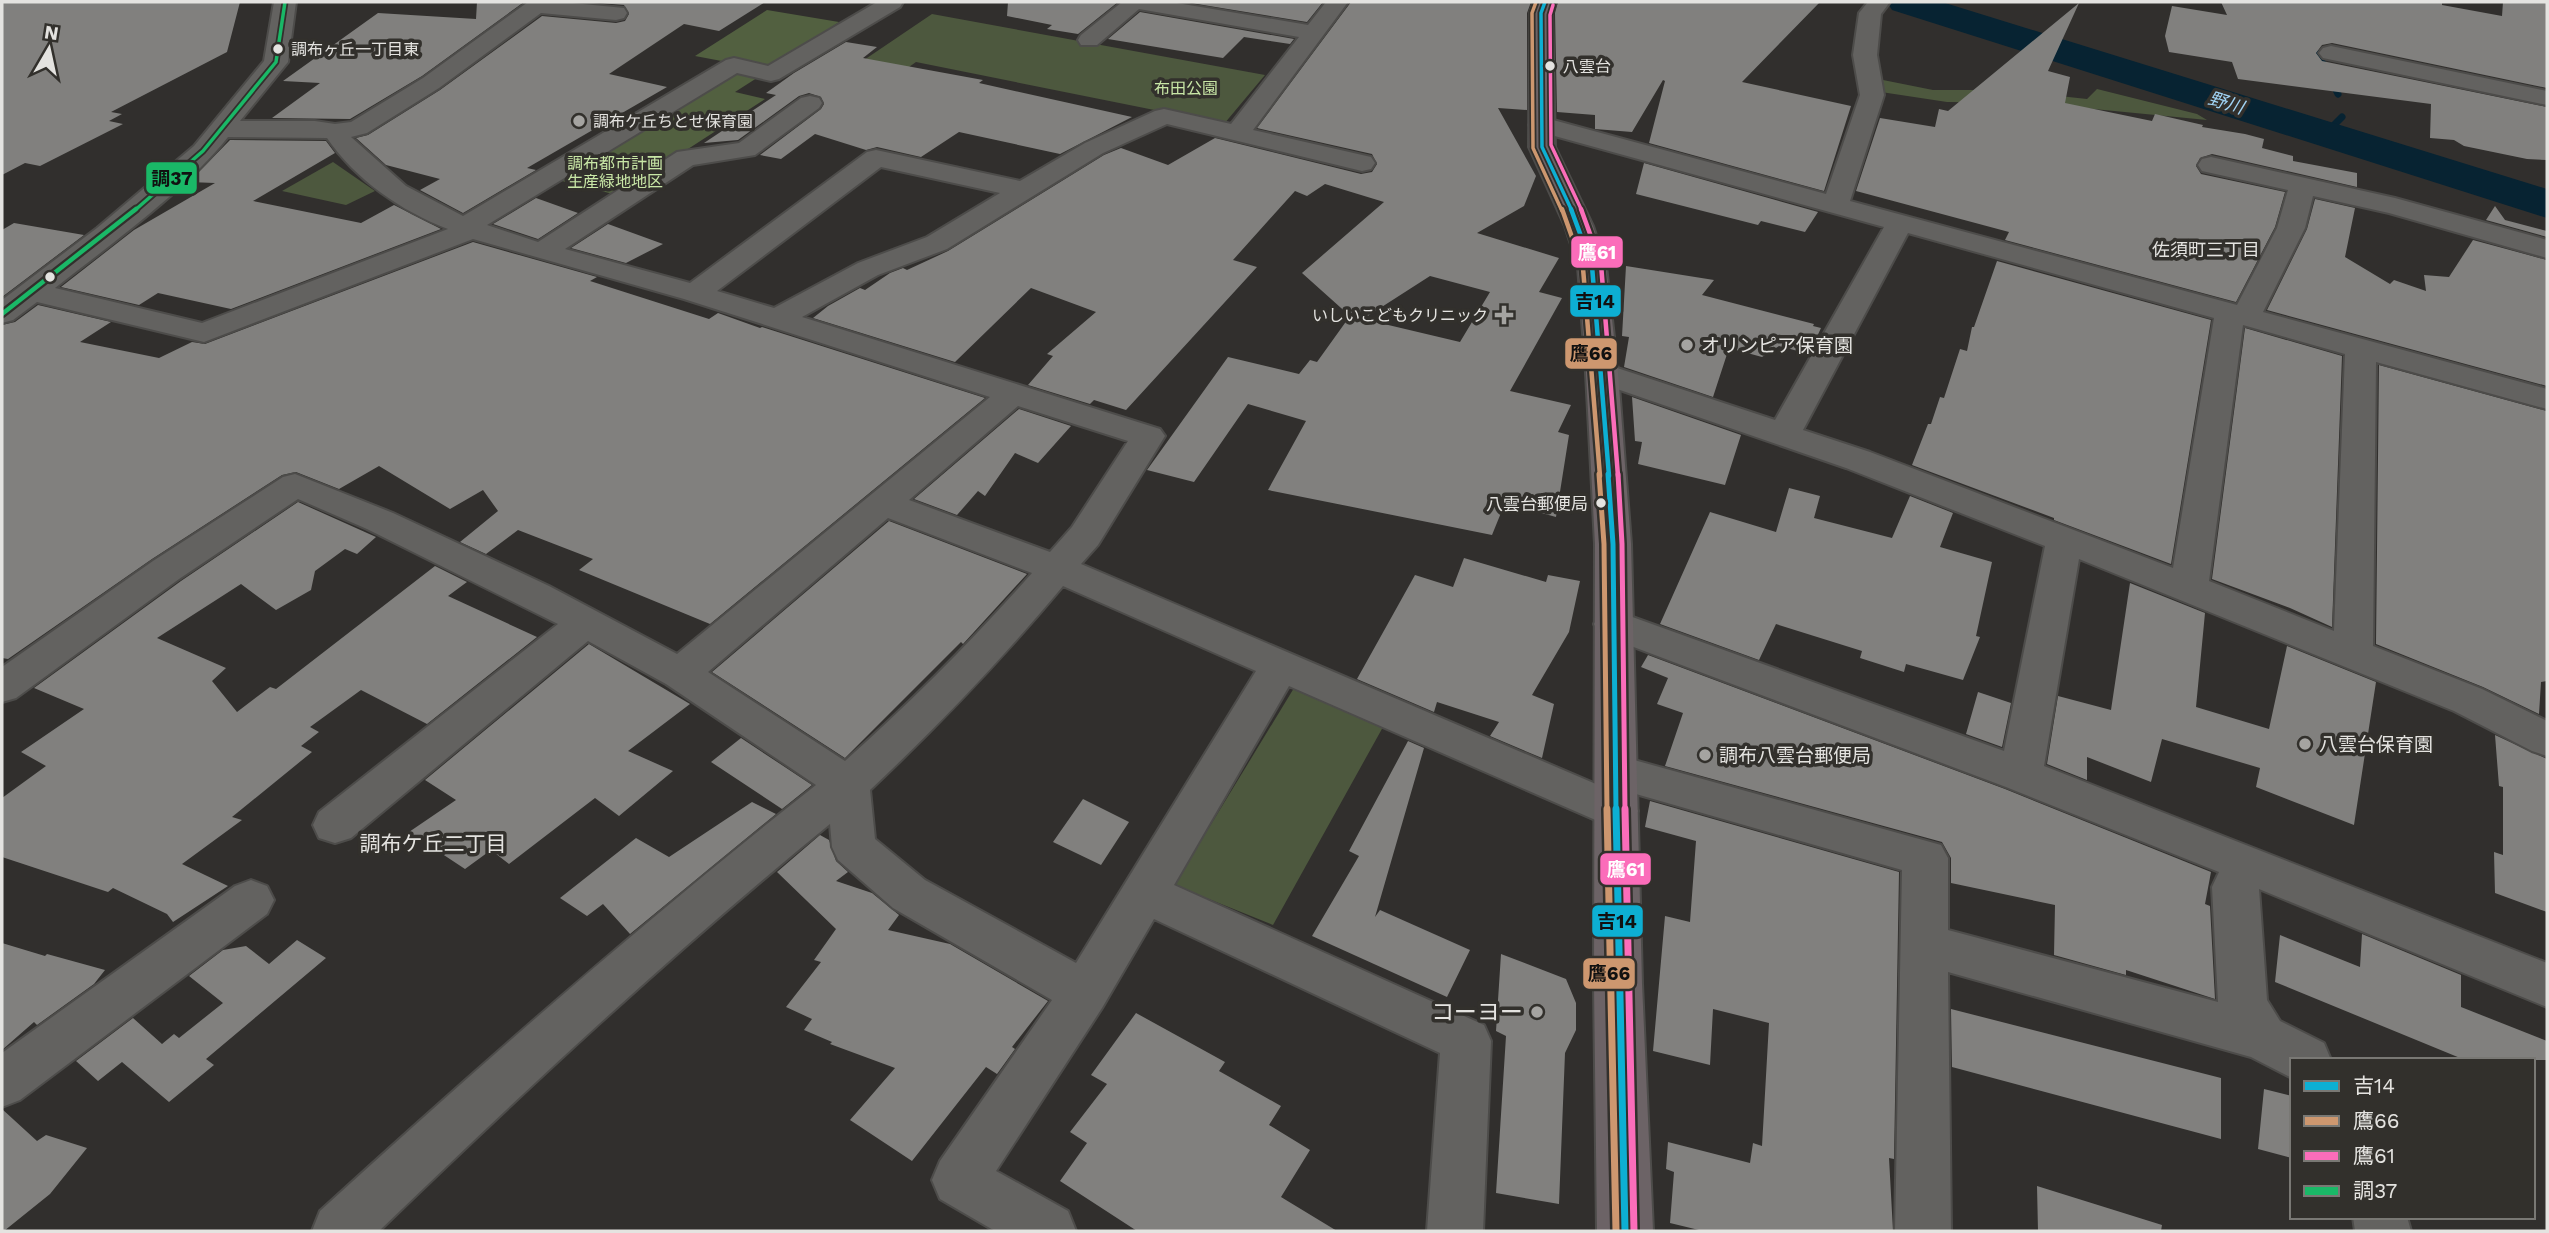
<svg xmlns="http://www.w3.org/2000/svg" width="2549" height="1233" font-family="'Work Sans','Noto Sans JP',sans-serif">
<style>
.green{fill:#4d583e}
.forest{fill:#526040}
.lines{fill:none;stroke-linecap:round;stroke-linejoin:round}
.stream{stroke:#072332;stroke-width:7}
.river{fill:#072332;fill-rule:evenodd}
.building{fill:#81807e;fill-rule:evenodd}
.minor-casing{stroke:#4d4c4a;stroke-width:4}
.major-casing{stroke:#4d4c4a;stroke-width:4}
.minor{fill:#636260;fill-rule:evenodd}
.major{fill:#6c6366;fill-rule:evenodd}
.bus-1-far3-casing{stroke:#32302c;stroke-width:7}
.bus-1-far2-casing{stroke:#32302c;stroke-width:9}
.bus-1-far1-casing{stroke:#32302c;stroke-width:10}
.bus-1-casing{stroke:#32302c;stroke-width:12}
.bus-2-far3-casing{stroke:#32302c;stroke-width:7}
.bus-2-far2-casing{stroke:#32302c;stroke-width:9}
.bus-2-far1-casing{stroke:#32302c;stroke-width:10}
.bus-2-casing{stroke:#32302c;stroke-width:12}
.bus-3-far3-casing{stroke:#32302c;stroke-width:7}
.bus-3-far2-casing{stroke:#32302c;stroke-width:9}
.bus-3-far1-casing{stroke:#32302c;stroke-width:10}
.bus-3-casing{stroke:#32302c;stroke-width:12}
.bus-4-far1-casing{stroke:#32302c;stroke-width:7}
.bus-4-casing{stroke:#32302c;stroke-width:9}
.bus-1-far3{stroke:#0dafd3;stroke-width:3.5}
.bus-1-far2{stroke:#0dafd3;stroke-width:4.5}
.bus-1-far1{stroke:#0dafd3;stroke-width:5}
.bus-1{stroke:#0dafd3;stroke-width:7}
.bus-2-far3{stroke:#cd976f;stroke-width:3.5}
.bus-2-far2{stroke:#cd976f;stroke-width:4.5}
.bus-2-far1{stroke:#cd976f;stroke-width:5}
.bus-2{stroke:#cd976f;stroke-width:7}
.bus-3-far3{stroke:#fb6dba;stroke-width:3.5}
.bus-3-far2{stroke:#fb6dba;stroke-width:4.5}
.bus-3-far1{stroke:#fb6dba;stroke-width:5}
.bus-3{stroke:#fb6dba;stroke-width:7}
.bus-4-far1{stroke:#1ab867;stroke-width:3.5}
.bus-4{stroke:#1ab867;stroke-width:4.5}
.bus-dot{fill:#e4e3e0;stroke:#32302c;stroke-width:2.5}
.poi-dot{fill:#a5a4a1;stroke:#32302c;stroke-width:2.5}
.labels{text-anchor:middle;stroke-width:7;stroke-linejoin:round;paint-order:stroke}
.far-bus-label{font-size:16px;fill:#e4e3e0;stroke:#32302c;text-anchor:start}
.far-park-label{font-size:16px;fill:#c8e6a6;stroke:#32302c}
.far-poi-label{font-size:16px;fill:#e4e3e0;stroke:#32302c;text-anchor:start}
.bus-label{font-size:17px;fill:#e4e3e0;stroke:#32302c;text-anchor:end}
.far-water-label{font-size:18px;font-style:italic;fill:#a0d4f5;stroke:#32302c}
.far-neighbourhood-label{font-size:18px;fill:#e4e3e0;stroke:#32302c}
.poi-label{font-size:19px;fill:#e4e3e0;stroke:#32302c;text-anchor:start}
.neighbourhood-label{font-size:21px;fill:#e4e3e0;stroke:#32302c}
.near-poi-label{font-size:23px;fill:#e4e3e0;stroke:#32302c;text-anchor:end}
.line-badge{stroke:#32302c;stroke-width:2.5}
.badge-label{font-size:19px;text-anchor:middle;font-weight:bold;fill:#fff}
.pale-badge-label{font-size:19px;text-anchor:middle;font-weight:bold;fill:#111}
</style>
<rect width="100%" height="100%" fill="#312f2d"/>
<path class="green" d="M932,14l333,61 -41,49 -308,-62 -42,30 -44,-9z
M1878,79l55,11h71l83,9 10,-10 100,25 10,6 -176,-17 -84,-1 -66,-10z
M333,162l42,29 -29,14 -64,-14z
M1294,688l89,39 -110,198 -99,-40z"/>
<path class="forest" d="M767,10l72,12 -69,48 -75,-14z
M740,71l20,5 -25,16 30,7 -148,96 -55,-14z"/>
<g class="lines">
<path class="stream" d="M2318,54l20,40
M2326,133l16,-16"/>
<path class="river" d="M1887,2h55l605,187v29l-655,-208z"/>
</g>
<path class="building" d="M2,2h238l-13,50 -116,60 11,2 -13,7 14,3 -83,42 -15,-3 -23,12z
M477,2h47l-102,74 -72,43 -78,-1 48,-35 -37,-2 95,-68 98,6z
M587,2h178l-46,29 -35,-7 -75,50 58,13 -140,81 9,2 -73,43 -43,-23 20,-11 -54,-14 -30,-27 12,-3 72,-45 102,-74 74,7 9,-2 4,-7 -5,-9z
M1008,2h110l-40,32 -31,-5 5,-4 -45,-9z
M1185,2h138l-16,20z
M1351,2h180l-4,11v97l-29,-2 38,68 -12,30 -47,27 82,25 -20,34 23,6 -52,93 61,14 -13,27 11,3 -13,82 -51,-14 -13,32 -224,-45 38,-69 -58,-17 -54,78 -47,-12 81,-113 71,17 11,-14 7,2 33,-46 -48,-43 82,-71 -59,-18 -18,12 -12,-5 -62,69 24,7 -131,143 -32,-10 -4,4 -62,-19 25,-29 -6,-2 49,-42 -65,-24 -76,74 -142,-44 15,-12 32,-18 5,2 25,-17 13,-5 4,2 41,-19 156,-96 17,-7 47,17 47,-27 146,36 11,-2 5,-8 -5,-10 -115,-26zM1430,276l60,16 -30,50 -97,-23z
M1558,2h262l-78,80 109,24 -27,85 -175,-48 16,-62 -2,-1 -31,52 -37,-3v-14l-38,-3 -2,-99z
M2221,2h221v3l60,11 1,-14h44v86l-215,-45 -10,2 -6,8 6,8 225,46v53l-20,-1 -63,-13 -10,-6 -24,-2 1,-34 -193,-25 -6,-17 -63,-10 -4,-16 7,-30 55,9z
M2079,3l-31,68 22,6 -5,26 87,18 3,-7 48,11 -1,2 43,7 19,5 -2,9 31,8v5l64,12v14l-145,-33 -12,4 -4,8 5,8 84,18 -10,35 -39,75 -231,-62 4,-8 -153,-41 24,-73 55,9 4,-18 9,2z
M1140,12l154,27 -4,5 -46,-7 -21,21 -115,-19z
M846,42l31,5 -14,11 120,22 -4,3 153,34 -72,37 -101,-22 -38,25 -44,-10 -11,3 -51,-16 -34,25 -21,-4 61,-46 3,-5 -3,-7 -12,-4 -10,3 -61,44 -34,3 72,-48 -10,-2 28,-20z
M230,140l96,1 9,12 -82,48 108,22 33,-18 47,24 -210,80 -73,-16 -19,12 -78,-18 73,-57 81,-47 -26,-1z
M1644,163l174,49 -13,20 -44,-11 -3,4 -122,-31z
M536,198l42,15 -40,26 -45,-15z
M2315,199l40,9 -10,49 45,27 4,-4 32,11 -2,-16 25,2 24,-37 74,20v126l-280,-76 40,-81z
M2495,206l10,14 42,11v6l-61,-17z
M14,223l70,12 -82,62v-67z
M608,224l55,20 -37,19 -55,-15z
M473,242l124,35 -7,4 119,38 9,-6 42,15 2,-1 223,71 -275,226 -131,-54 14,-11 -75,-29 -32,24 -26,-12 38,-31 -15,-21 -33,19 -71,-43 -40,23 -43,-17 -14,3 -130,84 -144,100 -6,-1v-333l13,-3 23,-17 73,17 -31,20 79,16 33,-16 13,2z
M1997,261l214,59 -40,244 -117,-44v-2l-142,-53 16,-41h3l9,-27 4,1 16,-49 7,2 5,-24h2z
M1626,266l88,14 -12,15 112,29 -1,2 8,2 -12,26 -30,-8 -17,11 -33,-9 -16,49 -89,-30 5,-30 -7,-1z
M2245,328l97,28 -10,271 -42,-19 -78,-29z
M2379,365l168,46v270l-6,1 -2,32 -56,-27 -107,-43z
M1632,397l109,38 -16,50 -87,-21 4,-22 -7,-1z
M1019,409l52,17 -33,37 -23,-10 -30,43 -7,-5 -21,24 -43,-16z
M1789,488l31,8 -6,22 78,20 18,-42 43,17 -13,34 52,15 -16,74 4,1 -17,43 -57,-16 -2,8 -44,-14 2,-7 -86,-27 -17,36 -99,-36 50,-112 66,20z
M298,502l78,35 -19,17 -12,-5 -30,22 -4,19 -35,20 -35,-26 -84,54 69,30 -14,13 25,31 33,-25 6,2 159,-123 32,16 -19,14 89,41 -110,87 -66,-34 -51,37 9,5 -18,14 11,6 -80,65 10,3 -60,44 46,22 -55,36 -6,-8 -54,-26 -5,4 -106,-35v-59l44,-32 -25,-14 63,-43 -50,-21 147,-107z
M889,521l138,53 -64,70 -2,-2 -116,116 -133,-86z
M1464,558l82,24 2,-7 32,6 -11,51 -37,63 22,9 -12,54 -52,-22 9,-14 -62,-20 -3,10 -77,-33 58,-104 38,12z
M2130,583l75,30 -9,94 73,22 18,-83 89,36 -22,143 -98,-38 4,-19 -98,-29 -11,43 -64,-25v23l-40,-16 11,-68 53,14z
M589,644l101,60 -62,47 45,20 -54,45 -24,-18 -86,66 -18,-14 -26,19 -56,-37 47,-32 -31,-20z
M1648,655l357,134 206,83 -6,32 5,2 5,93 -89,-29v5l-72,-20 1,-50 -104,-22v-25l-9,-16 -277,-76 18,-53 -26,-9 11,-26 -27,-11z
M1978,692l33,11 -9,44 -36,-13z
M2495,735l52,24v153l-52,-19 -1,-41 9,3v-68l-4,-1z
M741,738l71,47 -30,24 -71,-47z
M1408,741l16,7 -49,169 5,-7 90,40 -23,47 -135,-61 47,-80 -10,-5z
M1083,799l46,23 -28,43 -48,-23z
M1650,801l249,71 -5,287 -5,-1 4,73h-190l-33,-8 4,-51 -8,-3 2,-27 82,21 3,-20 9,3 7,-123 -56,-14 -3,56 -57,-14 12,-135 25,6 6,-81 -51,-14z
M752,802l24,12 -146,120 -27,-30 -16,12 -27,-18 76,-60 33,19z
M820,835l9,5 7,21 12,11 -12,9 36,12 27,22 -11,15 62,14 98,57 -36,46 3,2 -18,25 -11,-7 -74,94 -62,-41 45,-52 -65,-24 2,-2 -28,-12 8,-11 -26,-12 35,-45 -7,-2 22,-31 -59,-57z
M2362,934l99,41v32l86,34v19h-82l-190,-78 5,-47 80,32z
M297,940l29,18 -120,101 8,6 -45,37 -47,-40 -24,19 -22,-20 57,-43 29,26 12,-10 5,4 44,-35 -34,-27 34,-26 23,-4 23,18z
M2,943l43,13 2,-2 58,16 -11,14 -57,41 -3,-3 -32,28z
M1501,954l65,25 10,24v27l-11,23 -6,151 -63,-11 10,-157 -10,-5z
M1951,1009l270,69v61l-269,-72z
M1136,1013l89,49 -6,9 62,35 -12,19 41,25 -29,47 56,34h-200l-77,-50 27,-38 -17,-11 37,-48 -16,-9z
M2264,1089l28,7v62l-34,-9z
M2,1109l35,32 9,-6 41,13 -37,46 -46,37h-2z
M2037,1186l125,39 -1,6h-123z"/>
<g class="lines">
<defs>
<path id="minor" d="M274,2h22l-8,60 -48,59h75l20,3 16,-2 72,-44 105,-76h35l61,6 3,5 -3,5 -8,2 -75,-7 -102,75 -72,45 -16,4 55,49 57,30 263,-156 8,-2 34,8 109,-64h26l-3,5 -121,72 -8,2 -34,-8 -250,152 51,17 139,-90 62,-9 62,-45 9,-2 9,2 3,5 -3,5 -64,47 -62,10 -128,84 125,34 177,-131 9,-2 144,31 65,-38 70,-32 9,-2 67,15 68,-87 -160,-28 -42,36h-16l-3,-5 3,-5 41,-33h49l137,23 18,-23h22l-95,128 118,27 4,6 -4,6 -9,2 -195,-47 -64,29 -156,96 -69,26 -76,42 358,112 5,7 -67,109 -17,19 550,235 7,12 -7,12 -15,6 -327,-143 -115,199 310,140 7,16 -8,190h-56l13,-178 -286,-134 -52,89 -106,163 72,40 8,20h-81l-55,-32 -8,-19 8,-19 112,-161 -159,-92 -55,-48 -6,-13 -2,-23c-157,128 -305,266 -451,407h-67l8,-20c161,-147 325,-291 496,-426l-150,-101 -78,-43 -237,197 -16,5 -16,-5 -6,-13 6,-13 239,-188 -191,-95 -69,-30 -119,80 -163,119 -14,4v-35l151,-106 130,-84 12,-3 98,39 156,73 128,68 313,-257 -306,-98 -211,-60 -269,103 -167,-40 -24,18 -11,3v-23l95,-72 97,-82 70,-85zM228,137l99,1c29,42 74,73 121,91l-246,94 -147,-35c56,-44 129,-96 173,-151zM881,167l119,26 -73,44 -69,26 -84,45 -57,-17zM1018,406l110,35 -56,86 -22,25 -141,-52zM888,518l144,55c-59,67 -120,128 -187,188l-137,-89zM1063,586l193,85 -180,292 -151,-83 -50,-41 -5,-49c71,-67 131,-130 193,-204z
M1868,2h22l-9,12 -4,41 7,40 -34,106 387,104 40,-77 11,-38 -86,-19 -4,-6 4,-6 9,-2 184,41 152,42v18l-158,-45 -76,-17 -8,32 -42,84 284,77v20l-171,-47 -3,284 109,43 65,32v35l-15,-5 -78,-40 -375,-152 -35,207 503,197v44l-288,-118 8,111 13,21 44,22 7,17h-39v18l-41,-21 -303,-85 3,259h-56l7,-361 -301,-86 -6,-12 6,-12 15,-5 325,90 7,13v72l270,72 -6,-115 7,-15 -213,-85 -407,-153 -5,-10 5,-10 14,-4 391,141 41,-205 -199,-78 -255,-88 -5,-7 5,-7 11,-3 173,57 109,-193 -351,-97 -4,-5 4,-5 9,-3 284,77 34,-99 -7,-40 6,-42zM1908,233l306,85 -41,250 -303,-116 -67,-22zM2243,325l102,29 -11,277 -125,-50z
M2331,46l216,45v14l-224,-47 -4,-5 4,-5z
M251,880l16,6 7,14 -7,14 -247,186 -18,7v-54l233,-167z
M2353,1217h54l4,14h-56z"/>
<path id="major" d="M1534,2h22l-4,11 3,134 38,79 13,40 12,107 13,171 11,440 11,247h-56l-3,-247 1,-440 -9,-171 -8,-107 -13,-40 -36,-79 1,-134z"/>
</defs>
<use href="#minor" class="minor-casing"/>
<use href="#major" class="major-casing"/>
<use href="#minor" class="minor"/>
<use href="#major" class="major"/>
<defs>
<path id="bus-1-far3" d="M1545,2l-4,11 1,134 30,64"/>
<path id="bus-1-far2" d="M1571,209l21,57 17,210"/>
<path id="bus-1-far1" d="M1608,474l5,70 3,267"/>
<path id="bus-1" d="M1616,809l9,422"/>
<path id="bus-2-far3" d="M1536,2l-4,11 1,135 29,63"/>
<path id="bus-2-far2" d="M1562,209l21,59 17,208"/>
<path id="bus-2-far1" d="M1599,474l5,70 3,267"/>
<path id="bus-2" d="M1607,809l9,422"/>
<path id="bus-3-far3" d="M1553,5l-3,10 1,130 31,66"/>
<path id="bus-3-far2" d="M1581,209l20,55 17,212"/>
<path id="bus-3-far1" d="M1618,474l4,70 3,267"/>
<path id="bus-3" d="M1625,809l9,422"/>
<path id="bus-4-far1" d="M134,211l69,-60 73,-89 9,-60"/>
<path id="bus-4" d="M2,314l134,-105"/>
</defs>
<use href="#bus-1-far3" class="bus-1-far3-casing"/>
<use href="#bus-1-far2" class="bus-1-far2-casing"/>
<use href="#bus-1-far1" class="bus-1-far1-casing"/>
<use href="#bus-1" class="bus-1-casing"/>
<use href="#bus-2-far3" class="bus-2-far3-casing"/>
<use href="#bus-2-far2" class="bus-2-far2-casing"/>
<use href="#bus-2-far1" class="bus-2-far1-casing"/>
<use href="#bus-2" class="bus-2-casing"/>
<use href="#bus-3-far3" class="bus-3-far3-casing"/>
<use href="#bus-3-far2" class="bus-3-far2-casing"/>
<use href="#bus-3-far1" class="bus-3-far1-casing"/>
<use href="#bus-3" class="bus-3-casing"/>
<use href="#bus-4-far1" class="bus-4-far1-casing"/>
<use href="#bus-4" class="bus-4-casing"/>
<use href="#bus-1-far3" class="bus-1-far3"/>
<use href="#bus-1-far2" class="bus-1-far2"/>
<use href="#bus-1-far1" class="bus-1-far1"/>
<use href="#bus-1" class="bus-1"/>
<use href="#bus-2-far3" class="bus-2-far3"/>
<use href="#bus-2-far2" class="bus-2-far2"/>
<use href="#bus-2-far1" class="bus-2-far1"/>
<use href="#bus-2" class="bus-2"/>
<use href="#bus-3-far3" class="bus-3-far3"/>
<use href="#bus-3-far2" class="bus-3-far2"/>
<use href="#bus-3-far1" class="bus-3-far1"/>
<use href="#bus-3" class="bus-3"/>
<use href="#bus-4-far1" class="bus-4-far1"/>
<use href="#bus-4" class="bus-4"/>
</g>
<g class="bus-dot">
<circle cx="278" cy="49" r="6"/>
<circle cx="1550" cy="66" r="6"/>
<circle cx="50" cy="277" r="6"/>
<circle cx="1601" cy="503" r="6"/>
</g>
<g class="poi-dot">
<circle cx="579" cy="121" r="7"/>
<path d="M1500.5 304.5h7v7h7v7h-7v7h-7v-7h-7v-7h7z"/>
<circle cx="1687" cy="345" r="7"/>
<circle cx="2305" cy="744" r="7"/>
<circle cx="1705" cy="755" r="7"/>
<circle cx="1537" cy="1012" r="7"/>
</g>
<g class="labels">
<g class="far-bus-label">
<text x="291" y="55">調布ヶ丘一丁目東</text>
<text x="1563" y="72">八雲台</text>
</g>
<g class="far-park-label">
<text x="1186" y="94">布田公園</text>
<text x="615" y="169">調布都市計画<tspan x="615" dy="18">生産緑地地区</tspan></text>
</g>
<g class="far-poi-label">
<text x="593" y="127">調布ケ丘ちとせ保育園</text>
<text x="1488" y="321" text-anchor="end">いしいこどもクリニック</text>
</g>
<g class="bus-label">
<text x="1588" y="510">八雲台郵便局</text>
</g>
<g class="far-water-label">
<text transform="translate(2226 103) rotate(17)" y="6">野川</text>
</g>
<g class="far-neighbourhood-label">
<text x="2206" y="256">佐須町三丁目</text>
</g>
<g class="poi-label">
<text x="1701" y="352">オリンピア保育園</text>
<text x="2319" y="751">八雲台保育園</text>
<text x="1719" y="762">調布八雲台郵便局</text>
</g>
<g class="neighbourhood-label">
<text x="433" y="851">調布ケ丘二丁目</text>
</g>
<g class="near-poi-label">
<text x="1523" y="1020">コーヨー</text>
</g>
</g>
<g class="line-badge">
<rect x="145" y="161" width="53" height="34" rx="7" fill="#1ab867"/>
<rect x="1570" y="235" width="54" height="34" rx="7" fill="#fb6dba"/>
<rect x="1569" y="284" width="53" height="34" rx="7" fill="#0dafd3"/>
<rect x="1564" y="337" width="54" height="33" rx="7" fill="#cd976f"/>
<rect x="1599" y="852" width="53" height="34" rx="7" fill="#fb6dba"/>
<rect x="1591" y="904" width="53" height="34" rx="7" fill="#0dafd3"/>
<rect x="1582" y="957" width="54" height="33" rx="7" fill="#cd976f"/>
</g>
<g class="badge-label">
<text x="1597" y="259">鷹61</text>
<text x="1626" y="876">鷹61</text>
</g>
<g class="pale-badge-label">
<text x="172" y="185">調37</text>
<text x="1595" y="308">吉14</text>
<text x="1591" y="360">鷹66</text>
<text x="1617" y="928">吉14</text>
<text x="1609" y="980">鷹66</text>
</g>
<rect width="2549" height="1233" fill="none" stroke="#e4e3e0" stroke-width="7"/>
<rect x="2290" y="1058" width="245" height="161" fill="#32302c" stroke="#797874" stroke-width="2"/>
<rect x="2304" y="1081" width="35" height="10" fill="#0dafd3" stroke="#797874" stroke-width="2"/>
<text x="2353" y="1093" font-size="21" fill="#e4e3e0">吉14</text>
<rect x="2304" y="1116" width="35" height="10" fill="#cd976f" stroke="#797874" stroke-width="2"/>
<text x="2353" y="1128" font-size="21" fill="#e4e3e0">鷹66</text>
<rect x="2304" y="1151" width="35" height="10" fill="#fb6dba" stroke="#797874" stroke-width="2"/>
<text x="2353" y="1163" font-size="21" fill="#e4e3e0">鷹61</text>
<rect x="2304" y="1186" width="35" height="10" fill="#1ab867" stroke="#797874" stroke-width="2"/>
<text x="2353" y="1198" font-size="21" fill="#e4e3e0">調37</text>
<g transform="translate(49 49) rotate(9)" stroke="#32302c" stroke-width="5" paint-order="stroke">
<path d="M0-5L12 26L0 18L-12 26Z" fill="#e4e3e0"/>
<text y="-10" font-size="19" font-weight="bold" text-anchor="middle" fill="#e4e3e0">N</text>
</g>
</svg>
